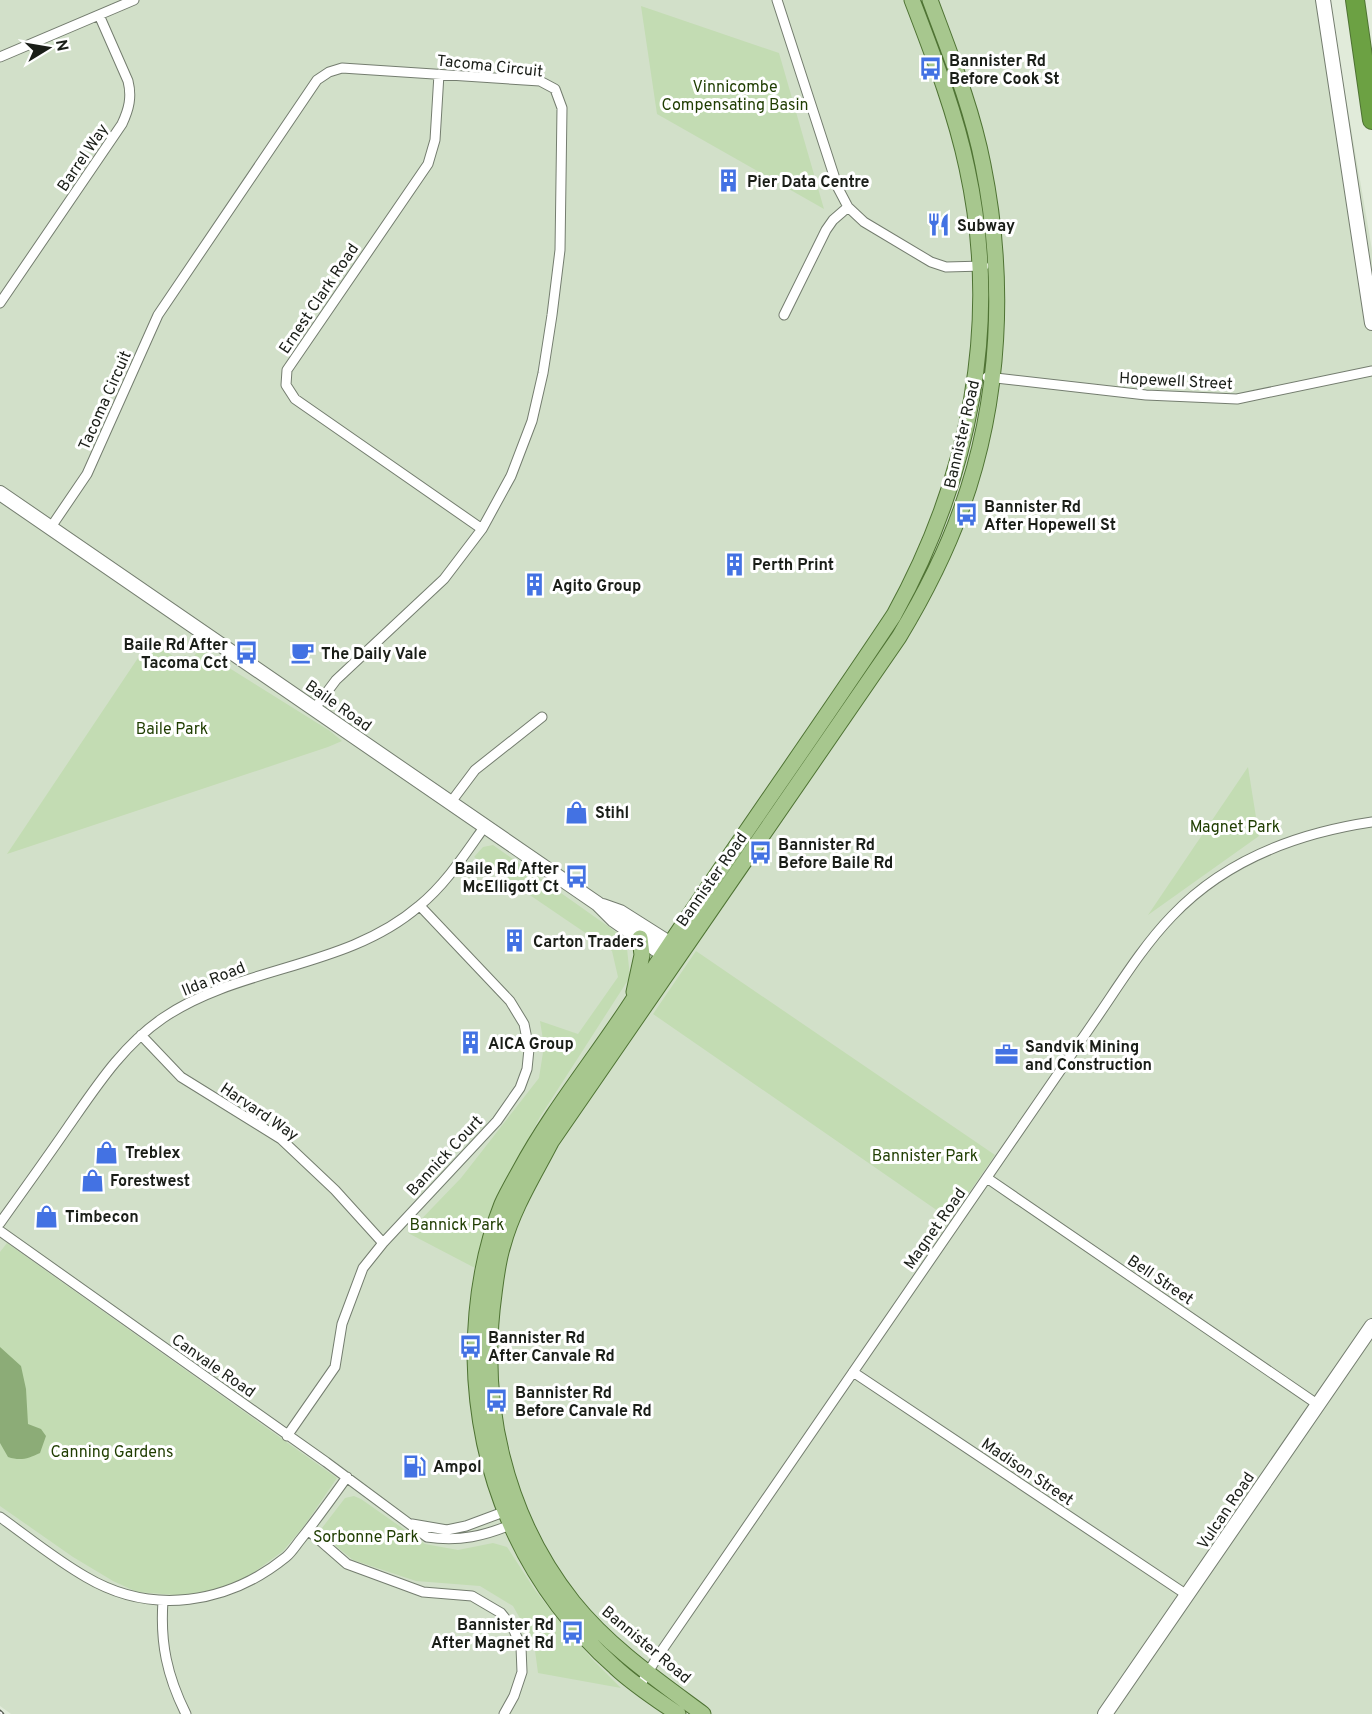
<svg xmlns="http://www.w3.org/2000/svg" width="1372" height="1714" font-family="Overpass,sans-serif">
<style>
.built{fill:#d2e0c9}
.green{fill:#c3dcb3}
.water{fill:#8cac77}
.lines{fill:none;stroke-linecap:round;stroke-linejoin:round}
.street-casing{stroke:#747d6f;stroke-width:11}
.secondary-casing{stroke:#747d6f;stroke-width:16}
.primary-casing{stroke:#4f7334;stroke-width:17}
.highway-casing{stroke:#4f7334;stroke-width:20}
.street{stroke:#fff;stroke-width:9}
.secondary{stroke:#fff;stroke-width:14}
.primary{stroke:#a7c78e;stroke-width:15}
.highway{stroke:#6ca143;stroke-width:18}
.rail-casing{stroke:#535950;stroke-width:4.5}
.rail{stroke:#fff;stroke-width:2;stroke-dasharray:7;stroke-linecap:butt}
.labels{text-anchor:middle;stroke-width:6;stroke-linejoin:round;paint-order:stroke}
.poi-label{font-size:16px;font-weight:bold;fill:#1a1e18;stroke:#fff;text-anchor:start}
.street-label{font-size:16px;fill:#1a1e18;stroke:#fff}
.park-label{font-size:16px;fill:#1f3d01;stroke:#fff}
</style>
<rect width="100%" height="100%" fill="#e1ebda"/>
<path class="built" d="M0,0h1329l43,250v1464h-1361l-11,-8z"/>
<path class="green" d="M641,6l138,47 45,156 -167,-95z
M150,640l30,21 5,-6 7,4 7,-10 131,82 12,10 -14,6 -321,107z
M1248,767l11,69 -111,79z
M493,845l133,94 4,38 -90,140 -46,88 -19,63 -67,-35 53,-55 78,-100 5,-32 -4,-25 38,13 40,-57 -6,-26 -138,-94 9,-10z
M696,951l299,204 -29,42 -4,1 -10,15 -1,7 -298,-206z
M7,1243l330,235 -33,48 -21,25 -45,33 -49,12 -52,-4 -24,-11 -40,-24 -73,-51v-254z
M354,1496l7,3 64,45 33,6 35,-7 14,4 28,43 25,32 34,39 27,27 -83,-15 -4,-30 -21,-37 -33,-20 -64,-5 -63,-21 -27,-22 -4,-10 23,-30z"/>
<path class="water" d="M0,1347l21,19 5,23 2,35 13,5 5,7 -6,17c-12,6 -20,8 -32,4l-8,-14z"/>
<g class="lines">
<defs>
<path id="street" d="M777,0l61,188 10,19 16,15 67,40 15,5 38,-1
M0,57l134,-57
M439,74l-4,66 -7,24 -141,206 -1,15 9,14 187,130
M0,303l122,-179c7,-15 10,-27 6,-43l-29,-66
M784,315l42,-85 7,-10 15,-13
M987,377l159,18 91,4 135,-28
M51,527l36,-53 71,-159 159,-235 12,-8 13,-4 198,13 15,8 7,19 -2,142 -8,65 -9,58 -11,48 -21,55 -29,53 -38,50 -108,101 -21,28
M451,802l24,-32 67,-53
M141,1035l40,42 100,62 54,51 48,53
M987,1178l330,226
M0,1223c23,-32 46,-64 68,-96 28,-40 54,-81 95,-109 78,-53 183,-49 256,-112 27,-22 46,-52 66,-80
M0,1231l326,231 101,75c32,5 58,-1 88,-14
M853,1372l334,223
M287,1436l48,-69 7,-43 21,-56 20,-25 114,-122 23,-33 7,-19 2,-20 -5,-25 -14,-23 -90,-95
M0,1517c28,20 56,43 86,60 66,39 142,27 200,-20 6,-5 10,-12 15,-18 16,-20 31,-41 46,-62
M412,1524l35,6 19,-4 43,-16
M308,1530l39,34 76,28 49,4 29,17 12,15 8,19 1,25 -8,24 -10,18
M163,1601c-3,42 4,75 23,113
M639,1687l19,-31 435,-633c25,-36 49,-76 79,-107 53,-56 126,-83 200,-94"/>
<path id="secondary" d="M1323,0l49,323
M0,493l598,411 16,16 56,39
M603,906l17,6 60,38
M1105,1714l267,-388"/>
<path id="primary" d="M634,992l8,-37 -2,-17
M678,1714c-22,-15 -44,-29 -63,-47 -90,-80 -138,-189 -140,-310 0,-51 8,-105 27,-153 5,-11 12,-23 18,-34 33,-61 78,-115 115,-173 84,-129 174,-254 259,-382 76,-138 107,-291 73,-447 -12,-57 -34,-113 -55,-168
M703,1714c-46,-34 -94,-67 -130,-112 -69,-87 -94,-200 -79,-308 2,-16 4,-34 9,-49 10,-37 31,-70 48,-103l348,-505c24,-40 46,-82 62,-127 40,-110 45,-231 22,-345 -11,-57 -33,-111 -53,-165"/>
<path id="highway" d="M1355,0l17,120"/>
</defs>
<use href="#street" class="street-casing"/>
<use href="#secondary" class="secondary-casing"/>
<use href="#primary" class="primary-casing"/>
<use href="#highway" class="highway-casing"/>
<use href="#street" class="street"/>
<use href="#secondary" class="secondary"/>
<use href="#primary" class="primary"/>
<use href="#highway" class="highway"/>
<defs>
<path id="rail" d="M0,1712l2,2"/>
</defs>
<use href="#rail" class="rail-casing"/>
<use href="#rail" class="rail"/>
</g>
<defs>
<symbol id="bus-bare" viewBox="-9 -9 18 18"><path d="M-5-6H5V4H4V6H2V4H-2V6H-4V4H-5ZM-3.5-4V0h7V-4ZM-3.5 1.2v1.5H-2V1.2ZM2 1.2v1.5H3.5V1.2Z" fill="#4372e3" stroke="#fff" stroke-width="2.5" paint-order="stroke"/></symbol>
<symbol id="building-bare" viewBox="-9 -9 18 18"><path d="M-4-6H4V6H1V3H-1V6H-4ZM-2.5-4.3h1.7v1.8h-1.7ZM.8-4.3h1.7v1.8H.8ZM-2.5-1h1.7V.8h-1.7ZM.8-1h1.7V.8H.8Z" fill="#4372e3" stroke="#fff" stroke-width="2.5" paint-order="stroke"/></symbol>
<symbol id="restaurant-bare" viewBox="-9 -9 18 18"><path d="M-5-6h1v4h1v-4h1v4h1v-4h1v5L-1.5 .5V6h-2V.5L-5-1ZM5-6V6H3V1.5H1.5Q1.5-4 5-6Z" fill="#4372e3" stroke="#fff" stroke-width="2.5" paint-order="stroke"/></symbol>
<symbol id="cafe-bare" viewBox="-9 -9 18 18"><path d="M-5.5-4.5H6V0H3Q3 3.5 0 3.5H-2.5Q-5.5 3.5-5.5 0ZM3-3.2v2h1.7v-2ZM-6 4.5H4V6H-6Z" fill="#4372e3" stroke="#fff" stroke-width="2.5" paint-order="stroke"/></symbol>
<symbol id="shop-bare" viewBox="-9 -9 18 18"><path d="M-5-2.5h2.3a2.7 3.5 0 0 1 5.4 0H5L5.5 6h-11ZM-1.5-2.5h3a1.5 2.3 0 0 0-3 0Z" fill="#4372e3" stroke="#fff" stroke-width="2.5" paint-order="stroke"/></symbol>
<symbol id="office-bare" viewBox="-9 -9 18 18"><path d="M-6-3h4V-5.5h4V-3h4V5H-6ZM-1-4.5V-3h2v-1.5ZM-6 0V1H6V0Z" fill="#4372e3" stroke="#fff" stroke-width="2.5" paint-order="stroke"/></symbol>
<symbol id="fuel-bare" viewBox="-9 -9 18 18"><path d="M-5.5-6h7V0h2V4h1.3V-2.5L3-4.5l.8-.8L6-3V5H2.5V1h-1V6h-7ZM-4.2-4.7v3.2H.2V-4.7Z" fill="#4372e3" stroke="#fff" stroke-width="2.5" paint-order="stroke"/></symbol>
</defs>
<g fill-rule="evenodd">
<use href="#bus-bare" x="914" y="52" width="33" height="33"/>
<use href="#building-bare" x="712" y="164" width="33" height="33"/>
<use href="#restaurant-bare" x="922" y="208" width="33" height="33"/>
<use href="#bus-bare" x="950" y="498" width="33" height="33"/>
<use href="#building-bare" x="718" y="548" width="33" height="33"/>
<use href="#building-bare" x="518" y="568" width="33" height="33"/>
<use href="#bus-bare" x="230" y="636" width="33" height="33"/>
<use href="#cafe-bare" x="286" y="636" width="33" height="33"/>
<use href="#shop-bare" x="560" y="796" width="33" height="33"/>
<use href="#bus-bare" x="744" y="836" width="33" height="33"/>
<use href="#bus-bare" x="560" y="860" width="33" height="33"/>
<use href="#building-bare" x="498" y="924" width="33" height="33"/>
<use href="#building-bare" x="454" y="1026" width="33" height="33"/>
<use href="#office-bare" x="990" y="1038" width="33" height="33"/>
<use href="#shop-bare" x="90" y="1136" width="33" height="33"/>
<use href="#shop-bare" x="76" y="1164" width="33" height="33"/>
<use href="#shop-bare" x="30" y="1200" width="33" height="33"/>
<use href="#bus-bare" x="454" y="1330" width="33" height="33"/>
<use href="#bus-bare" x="480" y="1384" width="33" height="33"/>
<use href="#fuel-bare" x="398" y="1450" width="33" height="33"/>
<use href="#bus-bare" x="556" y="1616" width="33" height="33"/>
</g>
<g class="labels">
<g class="poi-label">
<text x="949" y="66">Bannister Rd<tspan x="949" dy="18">Before Cook St</tspan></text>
<text x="747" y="187">Pier Data Centre</text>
<text x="957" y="231">Subway</text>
<text x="984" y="512">Bannister Rd<tspan x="984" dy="18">After Hopewell St</tspan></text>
<text x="752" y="570">Perth Print</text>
<text x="552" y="591">Agito Group</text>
<text x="228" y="650" text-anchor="end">Baile Rd After<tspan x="228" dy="18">Tacoma Cct</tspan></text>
<text x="321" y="659">The Daily Vale</text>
<text x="595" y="818">Stihl</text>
<text x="778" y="850">Bannister Rd<tspan x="778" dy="18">Before Baile Rd</tspan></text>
<text x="559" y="874" text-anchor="end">Baile Rd After<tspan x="559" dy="18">McElligott Ct</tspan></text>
<text x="533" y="947">Carton Traders</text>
<text x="488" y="1049">AICA Group</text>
<text x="1025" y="1052">Sandvik Mining<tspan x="1025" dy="18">and Construction</tspan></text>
<text x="125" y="1158">Treblex</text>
<text x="110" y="1186">Forestwest</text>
<text x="65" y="1222">Timbecon</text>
<text x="488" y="1343">Bannister Rd<tspan x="488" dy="18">After Canvale Rd</tspan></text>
<text x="515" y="1398">Bannister Rd<tspan x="515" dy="18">Before Canvale Rd</tspan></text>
<text x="433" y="1472">Ampol</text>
<text x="554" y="1630" text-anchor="end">Bannister Rd<tspan x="554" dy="18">After Magnet Rd</tspan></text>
</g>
<g class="street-label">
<text transform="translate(490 65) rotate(6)" y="6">Tacoma Circuit</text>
<text transform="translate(82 157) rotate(-56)" y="6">Barrel Way</text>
<text transform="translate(318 298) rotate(-56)" y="6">Ernest Clark Road</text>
<text transform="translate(1176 380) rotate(3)" y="6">Hopewell Street</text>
<text transform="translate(104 400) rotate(-66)" y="6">Tacoma Circuit</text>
<text transform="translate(961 434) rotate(-77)" y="6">Bannister Road</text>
<text transform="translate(339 705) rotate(35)" y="6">Baile Road</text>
<text transform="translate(711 879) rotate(-55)" y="6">Bannister Road</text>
<text transform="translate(213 978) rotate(-22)" y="6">Ilda Road</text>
<text transform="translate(260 1111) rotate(34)" y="6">Harvard Way</text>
<text transform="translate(444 1155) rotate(-47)" y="6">Bannick Court</text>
<text transform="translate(934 1228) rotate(-55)" y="6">Magnet Road</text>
<text transform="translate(1161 1279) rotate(34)" y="6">Bell Street</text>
<text transform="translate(214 1365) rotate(35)" y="6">Canvale Road</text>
<text transform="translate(1028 1471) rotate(34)" y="6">Madison Street</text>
<text transform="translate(1225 1510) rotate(-56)" y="6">Vulcan Road</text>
<text transform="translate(647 1644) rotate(40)" y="6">Bannister Road</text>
</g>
<g class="park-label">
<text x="735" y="92">Vinnicombe<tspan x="735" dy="18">Compensating Basin</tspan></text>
<text x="172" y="734">Baile Park</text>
<text x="1235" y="832">Magnet Park</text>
<text x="925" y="1161">Bannister Park</text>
<text x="457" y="1230">Bannick Park</text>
<text x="112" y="1457">Canning Gardens</text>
<text x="366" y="1542">Sorbonne Park</text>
</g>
</g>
<g transform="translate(48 48) rotate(79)" stroke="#ffffff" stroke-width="4.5" paint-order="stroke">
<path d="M0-4.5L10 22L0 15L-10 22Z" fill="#1a1e18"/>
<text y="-9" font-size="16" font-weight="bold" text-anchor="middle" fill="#1a1e18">N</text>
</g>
</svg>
